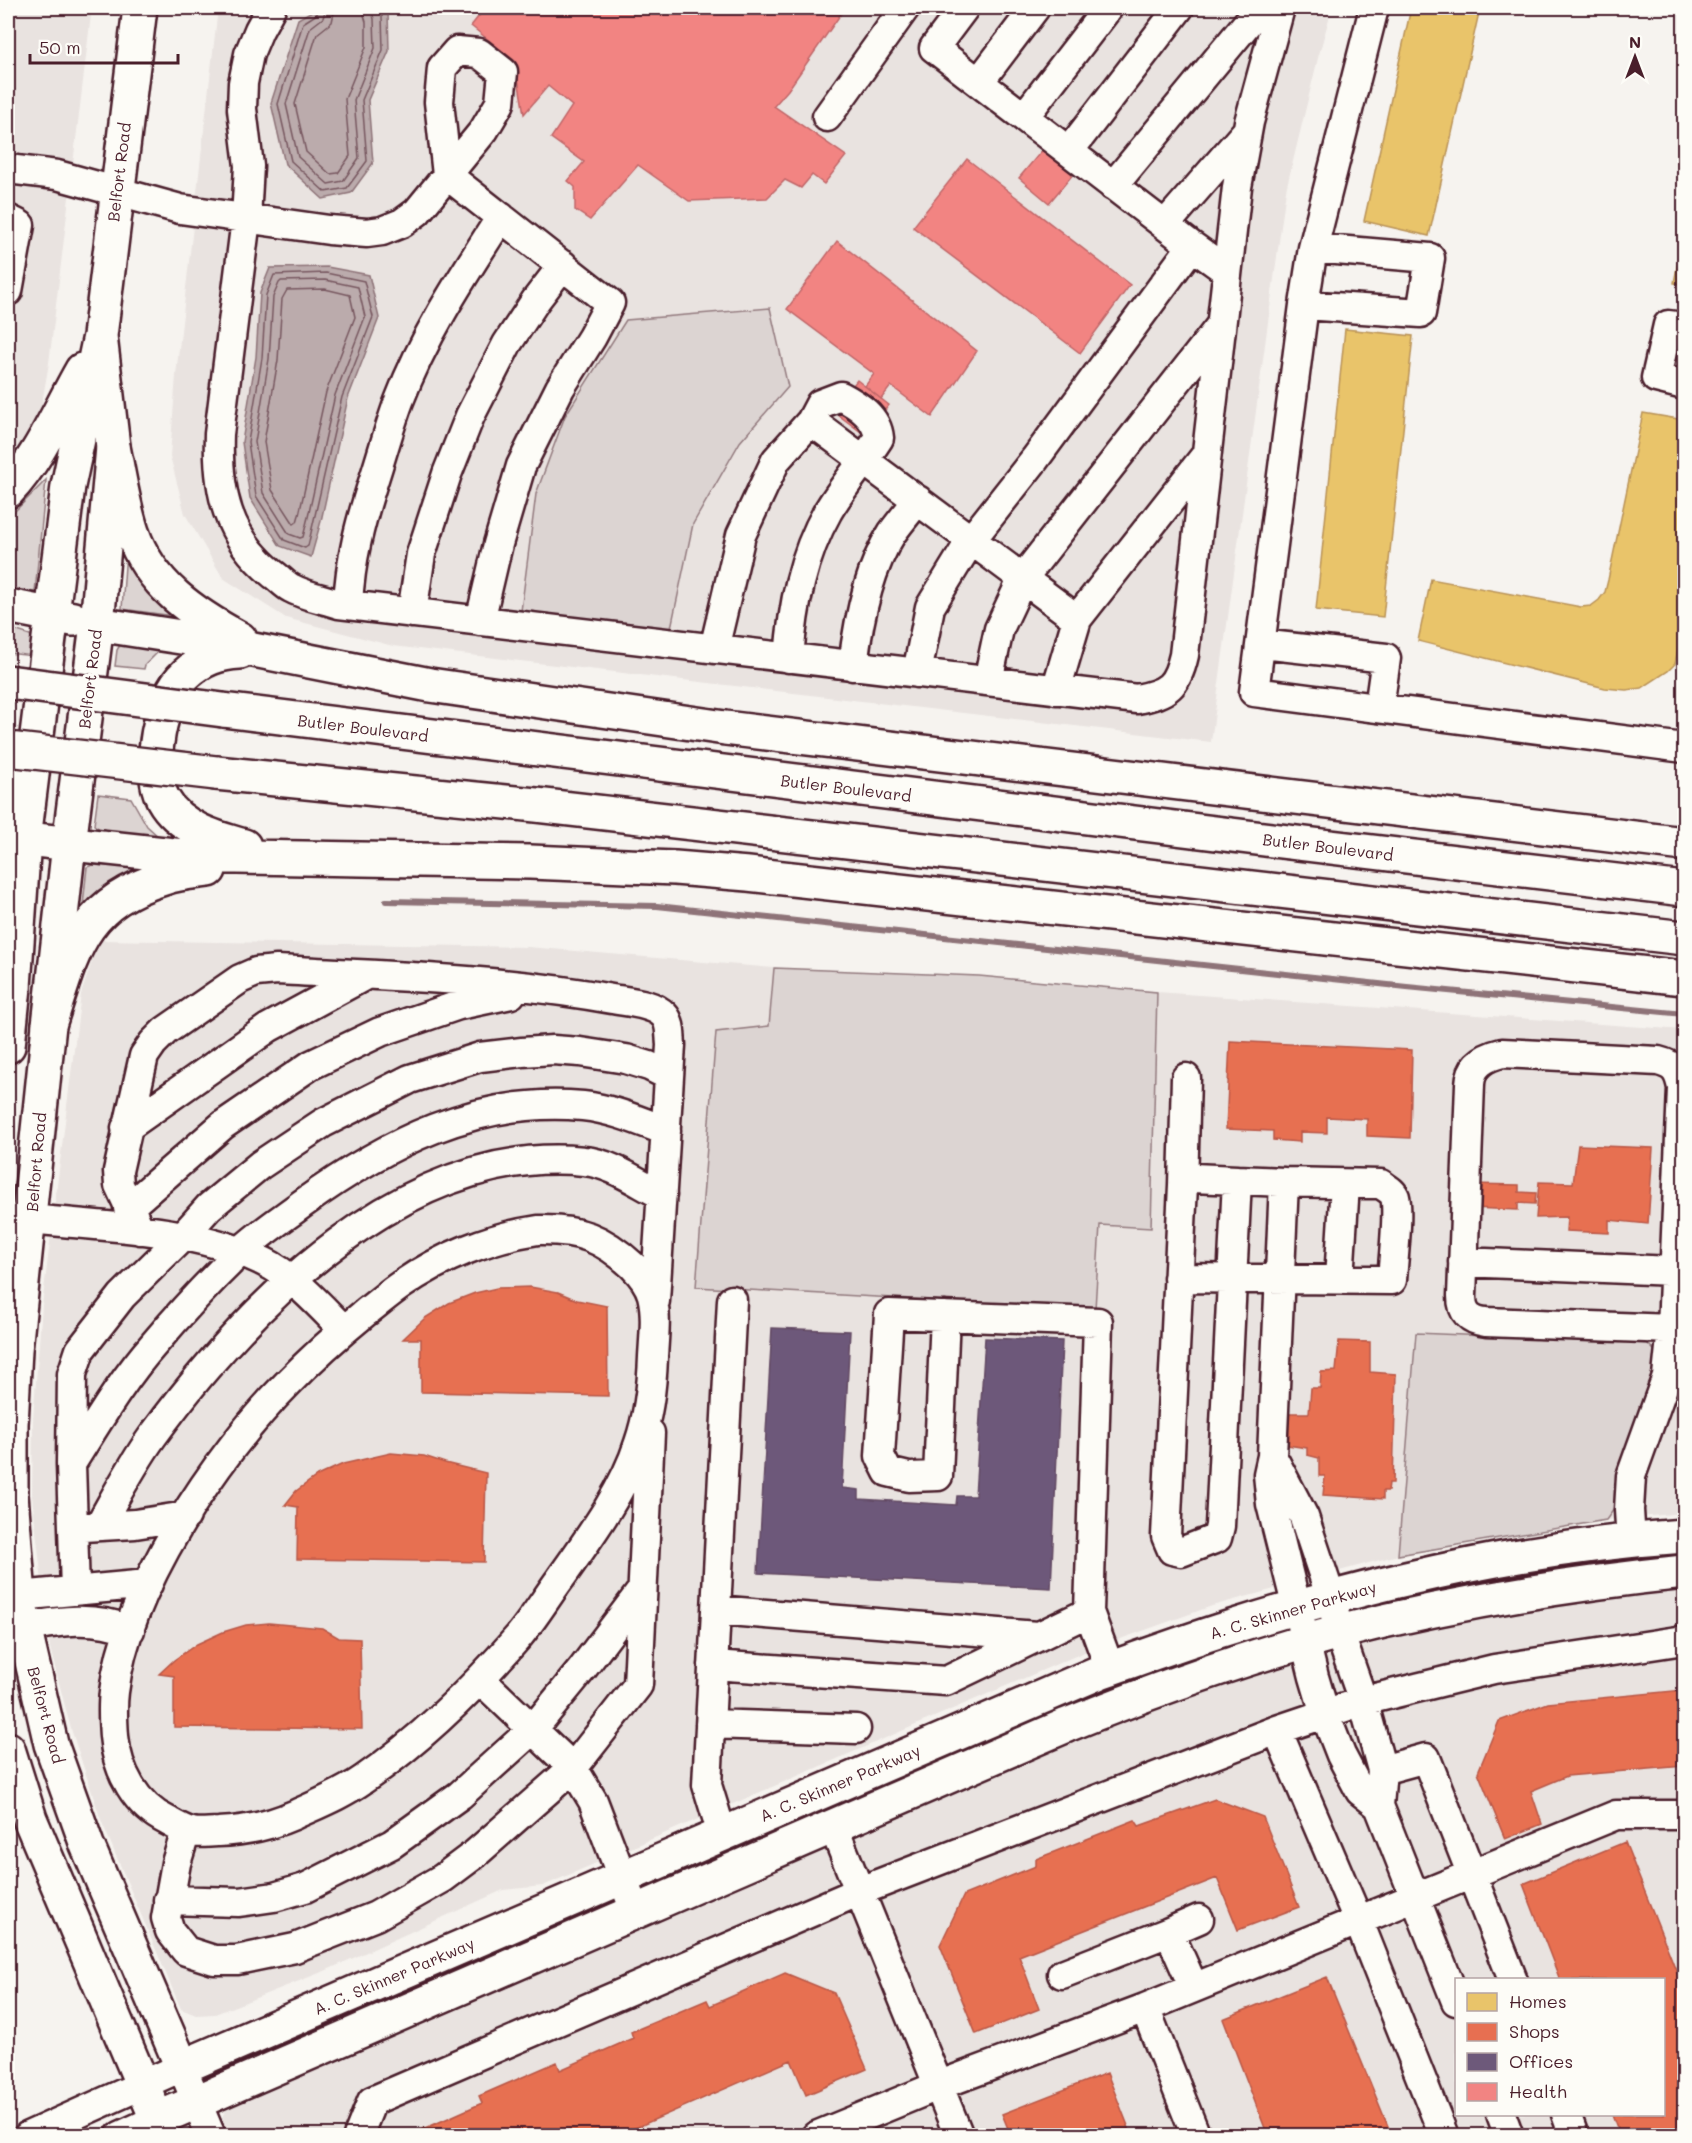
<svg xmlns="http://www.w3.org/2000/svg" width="1692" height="2143" font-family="Mali,sans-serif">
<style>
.built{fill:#e9e3e0;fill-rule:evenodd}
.green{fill:#dcd4d2;stroke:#937a7e;stroke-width:1.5}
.water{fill:#bbabac;stroke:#8e7378;stroke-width:1.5}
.homes{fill:#e9c46a;stroke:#b99257;stroke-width:1.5}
.shops{fill:#e76f51;stroke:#b85746;stroke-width:1.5}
.offices{fill:#6d597a;stroke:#624862;stroke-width:1.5}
.health{fill:#f28482;stroke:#c06668;stroke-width:1.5}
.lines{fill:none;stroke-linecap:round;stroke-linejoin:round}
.shore{stroke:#77575f;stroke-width:1.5}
.stream{stroke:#8e7378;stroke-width:6}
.minor-casing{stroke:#4a1f2b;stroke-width:33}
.major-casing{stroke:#4a1f2b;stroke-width:38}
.highway-casing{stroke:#4a1f2b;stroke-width:38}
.minor{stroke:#fdfcf7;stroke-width:28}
.major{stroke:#fdfcf7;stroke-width:33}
.highway{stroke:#fdfcf7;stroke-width:33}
.highway-bridge-casing{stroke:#4a1f2b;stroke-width:38;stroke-linecap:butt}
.highway-bridge{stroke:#fdfcf7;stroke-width:33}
.labels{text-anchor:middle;stroke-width:6;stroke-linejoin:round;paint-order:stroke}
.street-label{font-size:16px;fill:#4a1f2b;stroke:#fdfcf7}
</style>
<rect width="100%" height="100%" fill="#f6f3ef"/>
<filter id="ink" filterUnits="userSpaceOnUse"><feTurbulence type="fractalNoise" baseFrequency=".0167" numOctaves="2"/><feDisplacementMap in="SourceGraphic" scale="12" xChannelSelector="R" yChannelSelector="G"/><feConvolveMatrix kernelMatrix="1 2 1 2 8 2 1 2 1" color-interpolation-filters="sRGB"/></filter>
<g filter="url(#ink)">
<path class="built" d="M8,8h87l-4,7 -42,348 -9,51 -16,39 -16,21z
M218,8h1114l-14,50 -32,132 -75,552 -818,-96 -107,-28 -63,-40 -38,-64 -15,-58 6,-81z
M99,940l429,7 246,21 -5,58 -53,6 -19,255 398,22 5,-85 51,4 6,-236 527,38v483l-78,7 8,-11 -197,-176 -19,222 -186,51 -125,45 -544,235 -40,4 -176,80 -112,44 -19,1 -15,-6 -80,-189 -30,-91 -21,-81 -18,-151 1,-78 9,-113 39,-312z
M1684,1588v547l-1462,1 -2,-13 6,-15 23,-15 890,-379 137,-48 124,-32 81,-17 92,-17zM1456,1980h208v134h-208z"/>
<path class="green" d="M770,308l18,79 -48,55 -47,82 -22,104 -151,-9 16,-125 29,-78 61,-96z
M46,480l-11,112 -27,-3v-71z
M126,551l48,65 -52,-7z
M8,628l22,7 3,8v13l-25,-3z
M120,645l27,2 11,5 -13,13 -1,4 -29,-3 2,-16z
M98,794l33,4 16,28 12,11 -53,-4 -12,-8z
M93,865l44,3 1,3 -54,36 -1,-2 4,-38z
M774,968l205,8 178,16 -6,236 -51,-3 -5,84 -399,-22 20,-255 53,-6z
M1416,1333l231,10 9,9 2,16 -36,96 -8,45 -8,11 -208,35z"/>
<path class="water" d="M317,8h62l9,3 1,40 -21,49 5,63 -22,30 -28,6 -38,-35 -14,-61 27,-84z
M327,267l42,8 10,43 -31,80 -27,123 -10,36 -31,-11 -30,-48 -8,-56 14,-85 4,-64 10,-25z"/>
<path class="homes" d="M1411,8h69l-51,228 -65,-15z
M1684,231v54l-10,-2z
M1345,329l68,7 -30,281 -67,-7z
M1643,413l41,7v199l-9,45 -7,7 -26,17 -16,2 -21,-2 -187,-47 13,-62 150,28 10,-1 8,-6 6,-8 3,-12z"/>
<path class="shops" d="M1230,1041l182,9 -2,88 -43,-2v-17l-40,-2v16l-27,-1v10l-27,-2v-9l-47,-2z
M1578,1145l75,3 -5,76 -39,-4v13l-43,-2 1,-14 -31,1 3,-36 34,1z
M1472,1184l47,1v7l17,1 -1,11 -17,-1v7l-47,-2z
M530,1287l28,5 19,8 30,6 1,90 -187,-4v-53h-18l22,-21 24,-15 26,-10 22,-5z
M1339,1341l31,1v30l26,2 -3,109h-4l-1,8h-5v8l-60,-4 2,-19h-6v-18l-12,-3v-7l-26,-4 1,-31h27l2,-25h9l1,-16 15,-1z
M391,1453l33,3 21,7 41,10 -2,89 -187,-3 1,-52 -13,-2 11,-14 21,-15 26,-12z
M269,1623l53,5 17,10 21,1 2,90 -188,-2v-51l-15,-2 15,-14 23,-16 26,-12 23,-7z
M1684,1690v76l-117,10 -36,15 11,33 -37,15 -27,-67 21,-51 49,-18z
M1215,1799l48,18 36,90 -61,23 -21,-52 -198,78 20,53 -63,25 -36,-89 24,-50 72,-29v-7l99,-39 4,6z
M1625,1842l59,148v146h-64l-8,-22h52v-134h-104l-37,-96z
M785,1973l49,20 33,76 -61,26 -15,-35 -174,76h-209l74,-33 -3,-7 78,-34 3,8 73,-32 -2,-6 76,-32 3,6z
M1327,1977l65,159h-124l-45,-117z
M1107,2073l25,63h-121l-9,-22z"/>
<path class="offices" d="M772,1328l78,3 -8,157 17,2v9l97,6 1,-9h18l10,-158 77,3 -11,247 -293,-15z"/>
<path class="health" d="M478,8h367l-57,82 -14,16 72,50 -22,28 -12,-9 -11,13 -16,-8 -18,18 -78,3 -51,-36 -48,55 -15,-10v-23l-7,-6 16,-19 -33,-24 21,-32 -24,-20 -24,28 -9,-53 -44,-35 11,-14z
M1044,148l30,25 -25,30 -30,-25z
M967,159l163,126 -50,68 -167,-126z
M837,241l140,110 -45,66 -41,-31 -10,13 -16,-13 9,-12 -87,-65z
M857,380l32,25 -24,30 -32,-24z"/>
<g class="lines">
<path class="shore" d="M319,8l-2,6 -14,9 -25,81 13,57 34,31 22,-4 20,-27 -5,-61 21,-50 -1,-34 -3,-8
M326,8l-3,10 -13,10 -24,76 12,53 30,27 15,-3 16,-23 -5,-58 21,-52 -1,-29 -3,-11
M335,8l-3,14 -15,12 -22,70 11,48 24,22 8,-1 12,-17 -5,-57 21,-52v-25l-4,-14
M326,273l38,8 9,36 -31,80 -34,149 -3,2 -21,-8 -28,-44 -8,-54 14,-84 4,-63 8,-20z
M325,280l33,7 7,30 -30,78 -27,122 -5,20 -3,1 -11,-4 -26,-41 -8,-51 14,-83 4,-62 6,-14 2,-2z
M325,289l25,6 5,22 -29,75 -27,123 -2,7 -3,2 -22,-34 -8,-48 14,-82 4,-61 5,-9z"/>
<path class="stream" d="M386,901l271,5 750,81 277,27"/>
<defs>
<path id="minor" d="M271,8l-12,22 -10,24 -6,29 -1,26 7,57 -3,53 -27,215c-2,57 8,103 54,140 6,4 12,11 18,14 14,8 33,11 48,16l798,95c31,-6 40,-13 47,-44l53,-468 12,-65 31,-114
M964,8l-30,40 258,198
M1374,8l-61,240 117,10 -9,55 -117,-8 -50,387 430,56
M979,82l56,-74
M827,117l78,-109
M1024,117l84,-109
M1069,151l110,-143
M8,169l49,6 123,34 149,21 38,3 15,-2 20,-8 15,-11 67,-82 16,-27 3,-31 -24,-19 -22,-2 -15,17 -3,34 8,73 163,128 -18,34 -32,51 -39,78 -23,78 -18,77
M1113,186l146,-177 15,-1
M8,219l12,6 -12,66
M1165,225l81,-93
M1304,305l9,-57
M1684,327l-16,-2 -12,53 28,7
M348,605c2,-46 13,-86 27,-129 8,-25 15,-51 24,-75 25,-66 64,-125 102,-184
M412,613l9,-59 26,-80 23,-58 37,-72 29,-44 27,-35
M1261,644l125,14 -7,50
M714,649l27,-114 35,-75 35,-39 266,198
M789,658c4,-52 13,-101 39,-147 15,-25 35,-48 51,-73 -2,-21 -21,-33 -38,-42l-21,8 -9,17
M853,666c5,-43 15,-96 39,-133 8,-11 17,-22 26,-33
M917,673l13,-66 41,-67 64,-81 157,-213 35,25
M988,681l11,-52 24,-51 198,-253
M1056,690l21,-71 129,-164
M126,1128l142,-100 98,-53
M1237,1180l-44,-2 -10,7 -17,351 6,14 9,2 36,-14 3,-12 17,-346 47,2 -12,274 -4,18 3,30 43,173 11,37 16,41 19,36 19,15
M1183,1185l3,-107
M128,1208l95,-83 88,-60 69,-33 79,-27 52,-11
M30,1219c76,8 175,9 242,47 27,16 50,42 72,64
M140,1230l-21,-45 -1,-14 26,-115 9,-13 12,-12 75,-52 16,-7 21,-2c112,6 225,9 335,29 16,3 41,4 52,16 7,7 6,21 7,30l-16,256
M538,1230c41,-1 65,8 95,36 8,8 16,18 19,29 5,20 2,42 1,62 -1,30 -4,57 -14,86 -15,48 -50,95 -79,136 -14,19 -26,39 -41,57 -46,53 -97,103 -155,143 -21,15 -46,25 -70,36 -25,11 -49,16 -76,17 -9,0 -18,2 -26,0 -9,-2 -17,-7 -24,-11 -32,-15 -51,-50 -54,-85 -1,-14 -2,-29 0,-44 12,-102 102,-237 174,-309 24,-25 51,-49 78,-71 12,-9 23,-19 35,-27 40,-28 89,-48 137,-55z
M1463,1262l210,9
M1178,1278l214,2c1,-17 7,-69 3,-83 -2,-6 -9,-9 -14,-13l-97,-2
M1339,1279l6,-95
M945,1316l-7,160 -29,1 -21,-5 -8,-16 9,-142 209,8 -9,290 21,57
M1272,1456l32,61 27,81 8,34 24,69 19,69 -3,36 77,195
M71,1464c26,-41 51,-84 83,-120 27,-32 57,-64 87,-93 19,-18 41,-32 61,-47 84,-61 175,-108 281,-98 29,3 57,15 83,25
M99,1526c17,-30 33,-61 53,-89 96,-132 254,-294 432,-276 27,2 54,22 78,34
M83,1527l52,-3 51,-8
M1631,1542l-2,-32 2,-34 36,-100 5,-47 10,-241c-3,-16 -7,-23 -24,-27l-156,-8c-17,4 -31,12 -32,31l-8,212c0,17 8,24 24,26l186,7
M75,1591l-4,-127 1,-90 8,-24 42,-54 61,-60 26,-29 51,-42 63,-42 87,-44 70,-22 42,-5 31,-2 27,2 46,7 23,7 20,10
M8,1597l140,-13
M716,1610l321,26
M8,1630c43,-7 79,-17 122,0
M713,1665l233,16 143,-69
M480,1679l93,89 20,33 42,110
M710,1724l146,5
M1277,1730l86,-29 131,-32 190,-29
M1382,1770l44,-12 87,222
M833,1826l126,310
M186,1831l-10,32 -10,55 4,13 16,20 28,9h23l58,-12 81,-32 67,-38 32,-24 98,-86 65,-83 12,-252
M722,1834l-15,-49 25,-485
M168,1900l71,2 35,-5 31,-9 87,-44 68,-49 73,-66 50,-61 59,-78
M1169,1932l30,-13
M1062,1974l107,-42 25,56
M1145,2008l51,128
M1501,2114l8,22
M1566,2114l8,22
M28,2136l154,-69 29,69
M120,2136l37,-17 8,17
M358,2136l14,-35 488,-210 417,-161 82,192 85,214
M816,2136l124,-51 205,-77 471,-193h68"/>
<path id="major" d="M100,336l13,111 -16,177 -28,220 -20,181 -34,325 -4,74v71l8,101 5,31 27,117 36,101 95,222 918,-395c46,-16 91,-33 138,-47 144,-45 296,-79 446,-89
M8,491c32,-34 51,-81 74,-121
M8,606l65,13
M8,1046l6,-59 10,-148 44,-353 32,-150 40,-328
M8,1749l22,70 127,300 910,-394c89,-36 179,-68 272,-93 113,-29 229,-48 345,-60"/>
<path id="highway" d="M113,447c6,28 10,58 19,85 18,53 62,82 108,107
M97,624l116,18 217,43 295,43 959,116
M240,652c-21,1 -38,7 -54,22 -26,23 -40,93 -23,125 16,29 52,39 81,47
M223,710l1041,129 420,50
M216,773l320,32 1148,133
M8,837l175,19 347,6 145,6 73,6 936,104
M8,961l6,26
M49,1025c24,-74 32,-122 115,-147 14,-5 30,-6 45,-8"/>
</defs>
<use href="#minor" class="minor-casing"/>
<use href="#major" class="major-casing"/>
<use href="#highway" class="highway-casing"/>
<use href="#minor" class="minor"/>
<use href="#major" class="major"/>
<use href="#highway" class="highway"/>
<defs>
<path id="highway-bridge" d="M8,682l215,28
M8,749l208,24"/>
</defs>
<use href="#highway-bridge" class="highway-bridge-casing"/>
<use href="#highway-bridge" class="highway-bridge"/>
</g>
</g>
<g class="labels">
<g class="street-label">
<text transform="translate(119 172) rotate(-83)" y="6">Belfort Road</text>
<text transform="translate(90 679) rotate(-83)" y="6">Belfort Road</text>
<text transform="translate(363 728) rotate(7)" y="6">Butler Boulevard</text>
<text transform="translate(846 788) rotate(7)" y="6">Butler Boulevard</text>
<text transform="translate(1328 847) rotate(7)" y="6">Butler Boulevard</text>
<text transform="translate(36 1162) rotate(-85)" y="6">Belfort Road</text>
<text transform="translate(1293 1610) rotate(-16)" y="6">A. C. Skinner Parkway</text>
<text transform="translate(46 1715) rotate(75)" y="6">Belfort Road</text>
<text transform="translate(840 1783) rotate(-23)" y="6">A. C. Skinner Parkway</text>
<text transform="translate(394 1976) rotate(-23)" y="6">A. C. Skinner Parkway</text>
</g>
</g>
<rect width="1692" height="2143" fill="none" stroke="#fdfcf7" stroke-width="30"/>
<rect x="15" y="15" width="1662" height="2113" fill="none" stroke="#4a1f2b" stroke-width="2" filter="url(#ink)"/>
<rect x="1455" y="1978" width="210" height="138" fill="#fdfcf7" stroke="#b5a4a5" stroke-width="1.5"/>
<rect x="1467" y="1993" width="30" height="18" fill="#e9c46a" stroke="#b5a4a5" stroke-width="1.5"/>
<text x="1509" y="2008" font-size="18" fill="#4a1f2b">Homes</text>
<rect x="1467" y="2023" width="30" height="18" fill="#e76f51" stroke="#b5a4a5" stroke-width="1.5"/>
<text x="1509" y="2038" font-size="18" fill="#4a1f2b">Shops</text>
<rect x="1467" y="2053" width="30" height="18" fill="#6d597a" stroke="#b5a4a5" stroke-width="1.5"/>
<text x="1509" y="2068" font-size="18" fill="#4a1f2b">Offices</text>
<rect x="1467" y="2083" width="30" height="18" fill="#f28482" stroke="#b5a4a5" stroke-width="1.5"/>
<text x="1509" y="2098" font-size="18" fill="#4a1f2b">Health</text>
<g transform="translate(1635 57)" stroke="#fdfcf7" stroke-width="4.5" paint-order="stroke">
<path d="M0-4.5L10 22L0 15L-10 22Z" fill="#4a1f2b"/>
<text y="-9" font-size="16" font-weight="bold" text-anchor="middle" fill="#4a1f2b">N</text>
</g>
<path d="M30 54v9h148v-9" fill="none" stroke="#4a1f2b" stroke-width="3"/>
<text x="39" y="54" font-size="18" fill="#4a1f2b" stroke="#fdfcf7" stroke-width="4.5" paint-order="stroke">50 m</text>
</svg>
